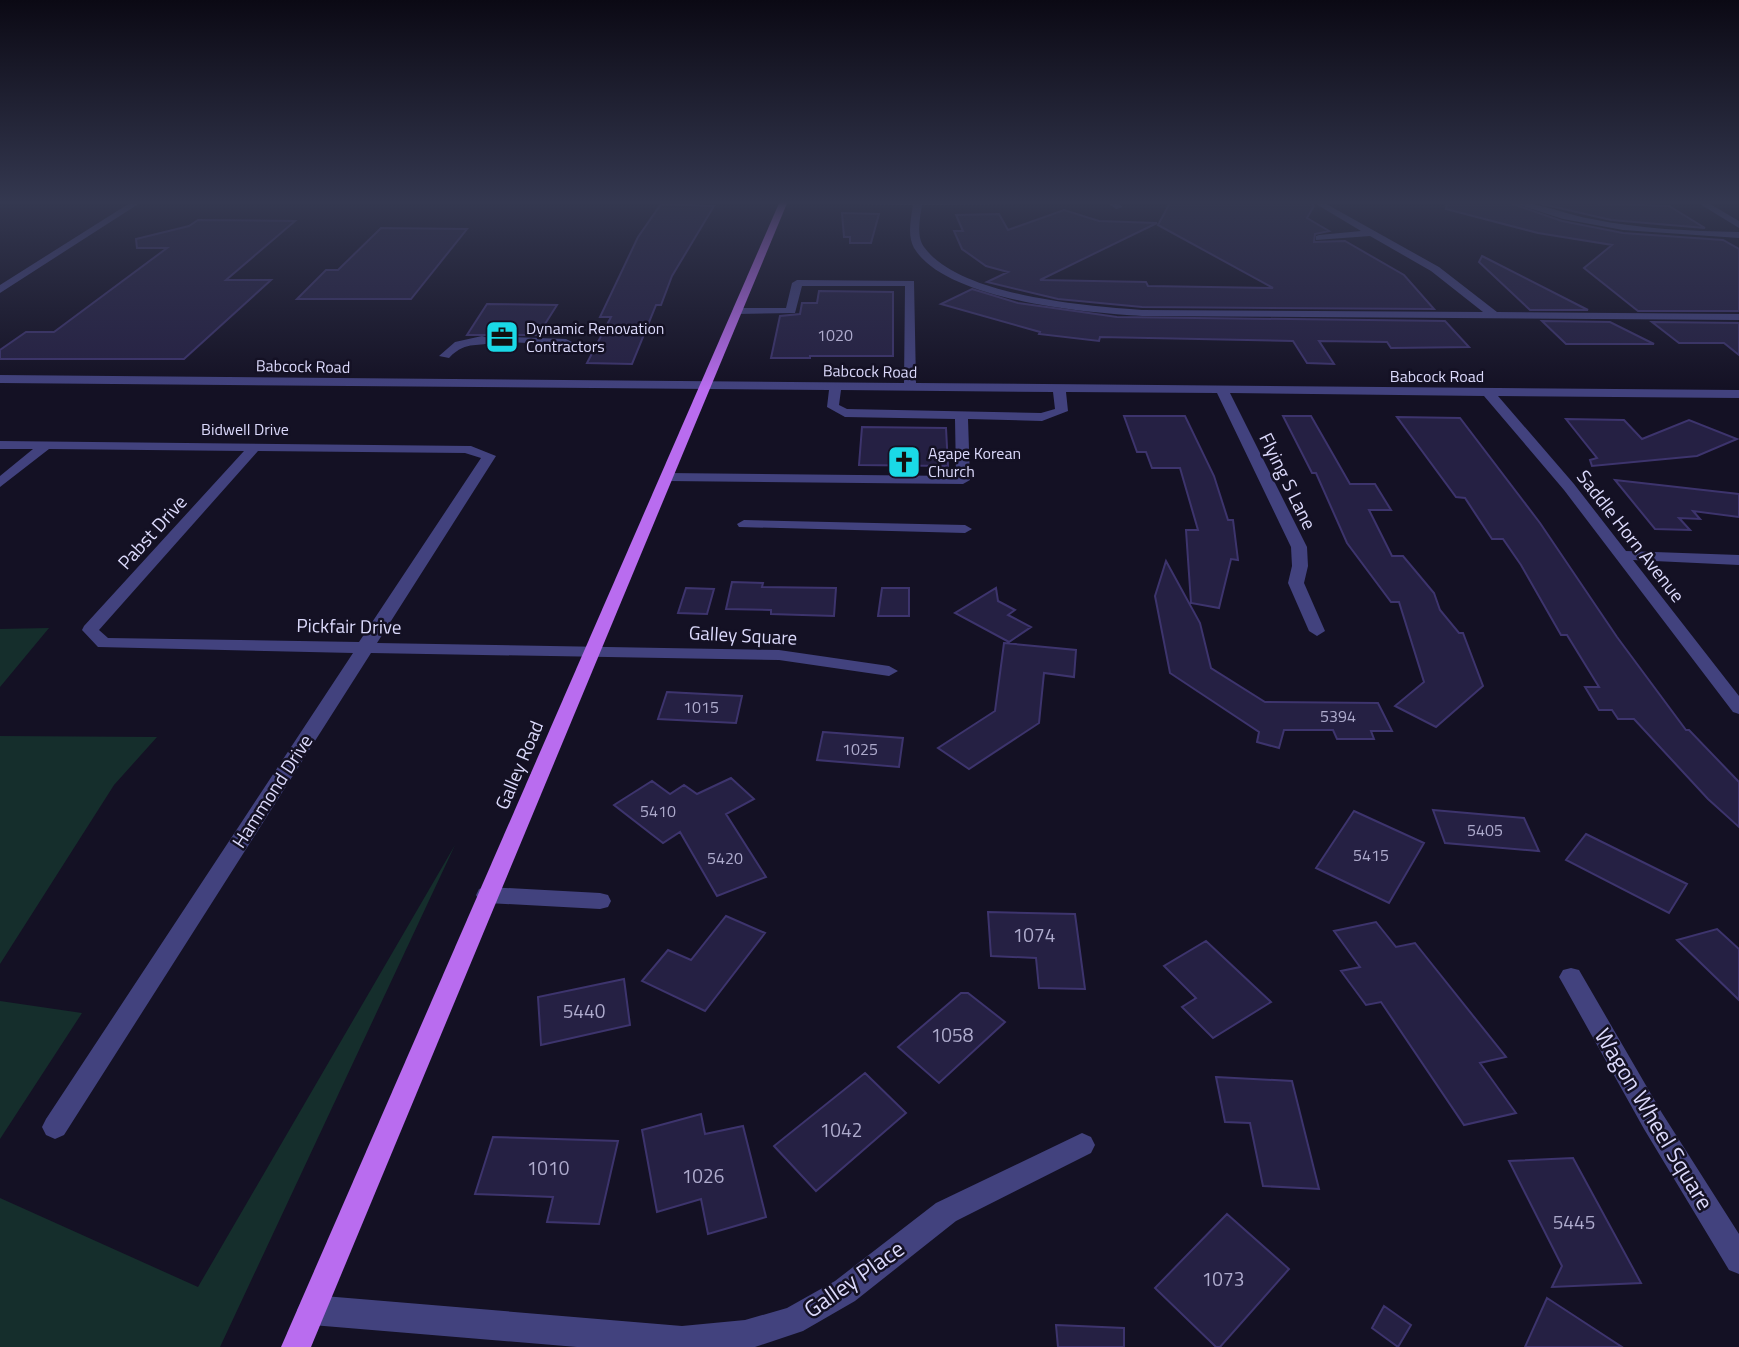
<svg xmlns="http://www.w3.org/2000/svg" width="1739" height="1347" font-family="'Titillium Web',sans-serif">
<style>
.green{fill:#152e2c}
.building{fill:#252043;stroke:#3d346d;stroke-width:2}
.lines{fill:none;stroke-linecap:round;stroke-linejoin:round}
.minor-tunnel{stroke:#322f44;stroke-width:13;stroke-dasharray:13 6;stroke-linecap:butt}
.minor{fill:#42427e;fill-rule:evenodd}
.major{fill:#b96cef;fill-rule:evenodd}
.labels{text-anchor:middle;stroke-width:5;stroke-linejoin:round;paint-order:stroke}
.far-poi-label{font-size:16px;fill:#dbd9fb;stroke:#141124;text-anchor:start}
.number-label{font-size:16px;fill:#aeabcd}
.far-street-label{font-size:16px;fill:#dbd9fb;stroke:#141124}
.street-label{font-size:19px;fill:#dbd9fb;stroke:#141124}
.near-number-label{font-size:19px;fill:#aeabcd}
.near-street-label{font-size:23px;fill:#dbd9fb;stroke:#141124}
</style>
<rect width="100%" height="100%" fill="#141124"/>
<path class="green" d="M49,628l-49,59v-58z
M0,736l157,1 -43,48 -114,179z
M455,845l-235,502h-220v-149l198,89z
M0,1001l82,12 -82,126z"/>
<path class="building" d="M1171,201h138l5,5 -7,12 22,13 -14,3 -1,8 31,-1 59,34 30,34 -292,-2 -84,-8 -71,-17 21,-10 -22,-6 -24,-17 -8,-18h9l-7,-16 43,-1 9,16 56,-20 35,11 58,2 -117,57 106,2 2,4 125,2 -115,-63z
M1447,201h57l58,20 61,12 100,7 16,9v62h-101l-54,-43 28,-23 -74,-12 -92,-24z
M1529,201l140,5 36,22 -94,-8z
M661,204l53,2 -42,70 -11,29h-5l-24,59 -45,-1 24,-46h-11l38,-80z
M842,213l37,1 -8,29h-21v-6h-6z
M198,220l97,1 -69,59h45l-87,79h-184v-9l26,-18h28l113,-84h-30l-1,-9 53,-13z
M381,228l86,1 -56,70h-114l29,-29h12z
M1482,256l106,54h-58l-51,-48z
M972,289l46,14 99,14 328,4 24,26 -78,1 -4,-6 -68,-1 15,23 -27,-1 -14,-22 -193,-4 -1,4 -60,-7 1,-2 -99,-28z
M819,291l74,1v64h-83v2h-39l9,-42 20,-2 2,-11h15z
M487,304l70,1 -19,30h-71z
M1542,321l68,1 44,22h-88z
M1652,322l87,1v32l-15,-12h-45z
M1124,416h61l29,60 14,44h5l5,40 -7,-1 -12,49 -28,-5 -5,-73h12l-18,-62h-28l-6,-16h-9z
M1283,416h28l39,68h25l16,26h-22l23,46h11l31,37 6,17 19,23h4l20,53 -47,41 -41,-21 29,-24 -25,-80h-8l-44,-59 -31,-70h-4z
M1397,417l63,1 80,105 77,114 69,93h3l50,52v45l-31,-28 -74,-80h-16l-6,-9h-13l-14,-23h14l-32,-52h-6l-40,-70 -18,-26h-11l-27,-41 -9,-1z
M1566,419l58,1 18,19 47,-19 48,19 -40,17 -105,10 -2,-6 7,-2z
M862,427l84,1 2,38 -89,-1z
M1615,480l124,14v23l-46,-6 7,8 -21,-1 11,12 -35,-1z
M1166,561l34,62 11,45 54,34 113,1 14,28h-21l3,8h-37l-4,-9h-49l-5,18 -22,-6 2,-10 -89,-59 -15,-77z
M732,582l31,1 -1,4 74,1 -2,28 -63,-2v-4l-45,-1z
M686,588l28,1 -7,25 -29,-1z
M882,588h27v28h-31z
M996,588l2,13 17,9 -7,5 23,12 -22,15 -54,-29z
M1004,643l72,7 -2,27 -30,-4 -5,50 -70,46 -31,-21 57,-37z
M667,692l75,4 -6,27 -78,-4z
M823,732l80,6 -4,29 -82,-7z
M731,778l23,21 -28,15 40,63 -49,19 -37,-64 -17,11 -49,-38 38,-24 18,13 14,-9 13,9z
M1433,810l91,8 15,33 -94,-8z
M1354,811l70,32 -35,60 -73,-35z
M1586,834l101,50 -18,29 -103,-53z
M988,912l87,2 10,75 -46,-1 -3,-30 -45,-2z
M726,916l39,17 -60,78 -63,-30 26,-31 23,10z
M1376,922l20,25 19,-4 91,114 -26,6 36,50 -52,12 -83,-123 -15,3 -25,-34 19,-4 -26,-36z
M1717,929l22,20v51l-62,-60z
M1206,941l65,61 -58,36 -31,-31 14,-9 -32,-32z
M624,979l6,46 -89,20 -3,-48z
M961,993h7l37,29 -66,61 -41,-36z
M865,1073l41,40 -90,78 -42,-45z
M1216,1077l76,4 27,108 -56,-3 -13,-63 -25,-1z
M701,1114l4,20 38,-8 23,91 -58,17 -7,-35 -44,13 -15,-82z
M493,1137l125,4 -19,83 -52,-2 6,-25 -78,-3z
M1573,1158l68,125 -89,4 10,-21 -53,-105z
M1227,1214l62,55 -69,78h-4l-61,-59z
M1547,1298l75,49h-97z
M1384,1306l27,19 -13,22 -26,-19z
M1056,1325l68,3v19h-66z"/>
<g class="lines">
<path class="minor-tunnel" d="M489,340h22"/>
<path class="minor" d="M133,201h10l-143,92v-8z
M830,201h207l-4,3 -111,1c-2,13 -6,31 2,42 35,49 162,59 218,63l341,2 -52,-41 -61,-35 -54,4v-4l3,-1 42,-4 -50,-30h10l118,66 58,45 242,2v6l-597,-4c-57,-3 -197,-16 -228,-68 -7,-13 -3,-30 -1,-43l-79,-1z
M1105,201h10l8,6 -7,2z
M1507,201c28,0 57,13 85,18 48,10 98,12 147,13v6l-116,-8 -60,-11z
M1695,201h10l34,20v7z
M797,280l117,1 2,102 823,7v8l-241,-2 76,88 52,67 113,4v10l-106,-5 106,136v18l-6,-2 -169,-222 -80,-94 -254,-3 77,154 1,19 -4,17 21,48 -8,5 -8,-5 -21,-48 4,-17 -1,-19 -74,-154 -151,-1 2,19 -26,10 -74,-2 2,61 -7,4 -296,-3 -7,-4 7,-4 289,3 -1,-57 -110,-2 -18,-10 2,-17 -829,-7v-8l904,8 1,-97h-103l-7,27 -58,1 -5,-3 5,-3h49l6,-25zM841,390l212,2 2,17 -14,4 -194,-4 -8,-4z
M482,336l13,4c-16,10 -27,-2 -46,18l-10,-2 16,-14z
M511,337l55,2 6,3 -6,3 -59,-3 -2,-2z
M0,441l471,5 25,10 -119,187 402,7 110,16 9,5 -9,5 -110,-16 -408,-7 -307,482 -9,4 -9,-4 -4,-8 4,-8 307,-466 -255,-6 -16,-17 2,-4 160,-175 -195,-2 -49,38v-11l33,-27h-33zM258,451l207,2 16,5 -122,184 -251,-4 -9,-8z
M744,520l221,5 7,4 -7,4 -226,-6 -2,-3z
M487,887l113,6 8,2 3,6 -3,6 -8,2 -113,-6 -8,-2 -3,-6 3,-6z
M1571,968l8,2 83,143 77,121v40l-10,-4 -85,-141 -81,-145 -4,-7 4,-7z
M1082,1133l9,4 4,8 -4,8 -135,68 -101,80 -52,30 -48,16h-178l-265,-22 -10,-5 -5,-10 5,-10 10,-5 370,31 63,-6 42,-12 48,-27 101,-78z"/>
<path class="major" d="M780,201h8l-477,1146h-30z"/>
</g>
<linearGradient id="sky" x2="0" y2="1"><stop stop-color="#0b0914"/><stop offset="0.52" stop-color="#343850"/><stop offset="1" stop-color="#343850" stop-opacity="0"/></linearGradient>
<rect width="1739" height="389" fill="url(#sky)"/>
<defs>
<symbol id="office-square" viewBox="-11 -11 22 22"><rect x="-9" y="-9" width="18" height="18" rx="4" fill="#1ad9e6" stroke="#141124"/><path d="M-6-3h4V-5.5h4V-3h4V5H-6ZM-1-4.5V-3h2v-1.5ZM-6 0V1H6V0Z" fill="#111"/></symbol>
<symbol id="church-square" viewBox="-11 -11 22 22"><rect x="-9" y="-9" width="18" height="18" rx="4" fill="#1ad9e6" stroke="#141124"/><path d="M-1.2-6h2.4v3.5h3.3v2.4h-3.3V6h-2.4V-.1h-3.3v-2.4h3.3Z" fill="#111"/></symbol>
</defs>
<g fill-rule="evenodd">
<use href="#office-square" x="483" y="318" width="38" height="38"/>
<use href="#church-square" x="885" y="443" width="38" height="38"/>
</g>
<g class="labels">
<g class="far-poi-label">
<text x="526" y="334">Dynamic Renovation<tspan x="526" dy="18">Contractors</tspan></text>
<text x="928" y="459">Agape Korean<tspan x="928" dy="18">Church</tspan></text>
</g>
<g class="number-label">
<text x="835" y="341">1020</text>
<text x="701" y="713">1015</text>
<text x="1338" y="722">5394</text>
<text x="860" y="755">1025</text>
<text x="658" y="817">5410</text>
<text x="1485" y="836">5405</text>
<text x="1371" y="861">5415</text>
<text x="725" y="864">5420</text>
</g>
<g class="far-street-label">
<text transform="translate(303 366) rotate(1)" y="6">Babcock Road</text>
<text transform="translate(870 371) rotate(1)" y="6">Babcock Road</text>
<text x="1437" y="382">Babcock Road</text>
<text x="245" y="435">Bidwell Drive</text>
</g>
<g class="street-label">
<text transform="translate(1288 481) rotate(64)" y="7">Flying S Lane</text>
<text transform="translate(152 532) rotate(-48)" y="7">Pabst Drive</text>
<text transform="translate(1631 536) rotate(52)" y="7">Saddle Horn Avenue</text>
<text transform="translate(349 626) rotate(1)" y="7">Pickfair Drive</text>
<text transform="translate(743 635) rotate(3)" y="7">Galley Square</text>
<text transform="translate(519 765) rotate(-67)" y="7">Galley Road</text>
<text transform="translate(272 791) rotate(-57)" y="7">Hammond Drive</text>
</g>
<g class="near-number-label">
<text x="1034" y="942">1074</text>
<text x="584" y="1018">5440</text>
<text x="952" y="1042">1058</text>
<text x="841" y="1137">1042</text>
<text x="548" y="1175">1010</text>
<text x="703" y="1183">1026</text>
<text x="1574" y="1229">5445</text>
<text x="1223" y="1286">1073</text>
</g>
<g class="near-street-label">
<text transform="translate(1654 1119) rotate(59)" y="8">Wagon Wheel Square</text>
<text transform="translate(854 1279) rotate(-35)" y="8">Galley Place</text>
</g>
</g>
</svg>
